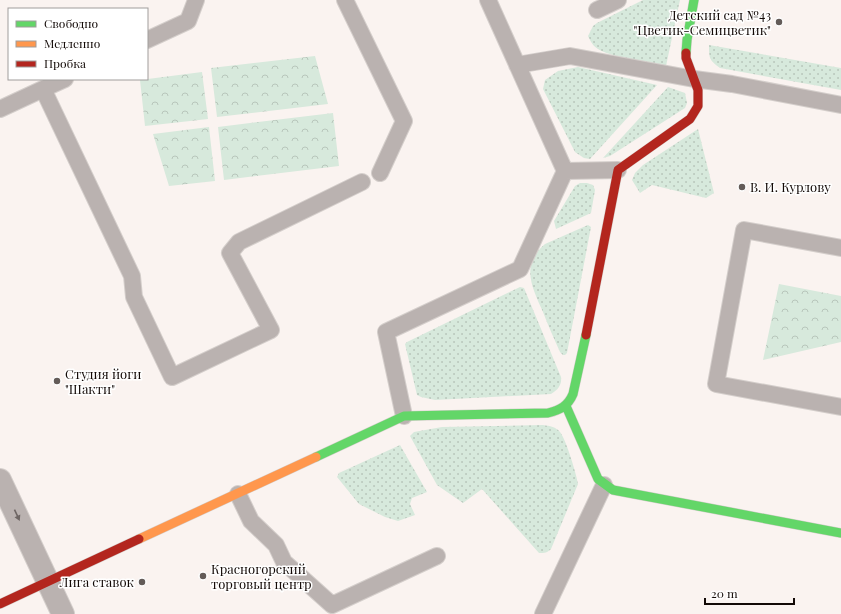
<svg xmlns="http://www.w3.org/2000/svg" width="841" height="614" font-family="'Playfair Display',serif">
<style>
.grass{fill:url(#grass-dots)}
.park{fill:url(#park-crowns)}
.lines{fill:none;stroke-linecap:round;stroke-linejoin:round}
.lane-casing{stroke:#d4cecb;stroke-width:18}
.street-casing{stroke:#d4cecb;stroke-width:24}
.fast-casing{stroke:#d4cecb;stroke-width:10}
.slow-casing{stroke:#d4cecb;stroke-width:10}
.jam-casing{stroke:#d4cecb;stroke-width:10}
.lane{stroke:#bab2b0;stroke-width:16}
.street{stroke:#bab2b0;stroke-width:22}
.fast{stroke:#63d668;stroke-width:9}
.slow{stroke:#ff974d;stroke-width:9}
.jam{stroke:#b3261e;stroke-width:9}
.oneway{fill:#6e6664}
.poi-dot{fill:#635b58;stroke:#fff;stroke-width:1.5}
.labels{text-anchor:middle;stroke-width:3;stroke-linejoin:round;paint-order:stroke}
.poi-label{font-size:13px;fill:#120906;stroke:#fff;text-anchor:start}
</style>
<defs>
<pattern id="grass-dots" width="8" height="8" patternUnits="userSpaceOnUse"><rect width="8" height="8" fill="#d7e9dc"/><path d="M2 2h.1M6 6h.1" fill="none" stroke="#b8c6bb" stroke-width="1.8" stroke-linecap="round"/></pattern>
<pattern id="park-crowns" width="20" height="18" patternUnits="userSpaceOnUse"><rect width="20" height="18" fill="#d7e9dc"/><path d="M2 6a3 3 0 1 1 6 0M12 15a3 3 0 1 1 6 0" fill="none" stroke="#b8c6bb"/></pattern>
</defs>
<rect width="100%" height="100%" fill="#faf3f0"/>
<path class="grass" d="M643,0h37l-14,66c-14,-3 -59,-10 -68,-17 -5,-3 -7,-7 -10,-13l5,-10 4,-3z
M709,45l132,23v22l-121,-22c-11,-8 -11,-10 -11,-23z
M578,67l79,18 -67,74 -6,-1 -9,-6 -32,-63 2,-9 13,-9z
M668,87l17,6 2,10 -2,5 -75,48 -7,2z
M698,129l16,64 -8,5 -54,-13 -12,8 -8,-13 3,-7 8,-8z
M580,183h7l6,2 2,5 -4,23 -35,16 -2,-8 21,-35z
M588,225l3,2 -24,126 -2,2h-2l-3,-3c-6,-13 -12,-27 -17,-40 -11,-25 -23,-47 2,-68z
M520,287l4,1 37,89c1,8 -3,13 -10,17l-116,6 -14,-3 -4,-2 -12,-51 2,-2z
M543,425c7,1 13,2 17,7 6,7 17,44 18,52l-27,65c-4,4 -6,4 -12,4l-57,-64 -19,14 -26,-18 -27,-49 4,-4 28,-5z
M400,445l27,47 -15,6 -2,6 5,11 -17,6 -13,-4 -26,-13 -22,-27 2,-4z"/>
<path class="park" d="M315,56l13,48 -111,13 -6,-49z
M202,72l6,47 -63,7 -5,-46z
M333,113l6,53 -115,14 -6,-53z
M209,127l6,54 -46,5 -16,-52z
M779,284l62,12v46l-78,18z"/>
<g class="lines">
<defs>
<path id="lane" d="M345,0l59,121 -24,52
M597,10l21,-10
M147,40l41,-19 8,-21
M517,65l53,-9 124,23 38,5 109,21
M65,79l-22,10 89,187 2,21 38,80 99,-47 -41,-77 9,-11 123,-60
M0,109l43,-20
M565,171l53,-1
M841,248l-97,-18 -28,154 125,23
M404,416l-18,-84 134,-63 45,-98 -77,-171
M238,494l13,27 25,24 8,17 48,43 105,-49
M543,614l61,-129"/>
<path id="street" d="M0,480l63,134"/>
<path id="fast" d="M686,53l1,-13 7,-40
M566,406l32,73 15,11 228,43
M316,457l88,-41 144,-3c12,-3 20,-7 25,-19l13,-59"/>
<path id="slow" d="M139,539l177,-82"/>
<path id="jam" d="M586,335l32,-165 72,-51 8,-13v-16l-12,-32v-5
M0,604l139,-65"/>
</defs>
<use href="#lane" class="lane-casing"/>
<use href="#street" class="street-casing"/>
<use href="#fast" class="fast-casing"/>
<use href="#slow" class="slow-casing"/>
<use href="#jam" class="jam-casing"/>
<use href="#lane" class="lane"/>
<use href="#street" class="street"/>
<use href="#fast" class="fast"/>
<use href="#slow" class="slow"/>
<use href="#jam" class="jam"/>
</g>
<defs><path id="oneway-solid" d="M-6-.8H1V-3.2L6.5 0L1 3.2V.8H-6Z"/></defs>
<use class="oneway" href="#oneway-solid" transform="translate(17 515) rotate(65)"/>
<g class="poi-dot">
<circle cx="779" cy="22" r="4"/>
<circle cx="742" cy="187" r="4"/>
<circle cx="57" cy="381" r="4"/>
<circle cx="203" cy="576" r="4"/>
<circle cx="142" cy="582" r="4"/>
</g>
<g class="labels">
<g class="poi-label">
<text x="771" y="20" text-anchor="end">Детский сад №43<tspan x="771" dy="15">"Цветик-Семицветик"</tspan></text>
<text x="750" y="192">В. И. Курлову</text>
<text x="65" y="379">Студия йоги<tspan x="65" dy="15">"Шакти"</tspan></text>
<text x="211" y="574">Красногорский<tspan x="211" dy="15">торговый центр</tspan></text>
<text x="134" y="587" text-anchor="end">Лига ставок</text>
</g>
</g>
<rect x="8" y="8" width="140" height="72" fill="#ffffff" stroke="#a09d9b"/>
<rect x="16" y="21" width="20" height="6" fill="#63d668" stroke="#a09d9b"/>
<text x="44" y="28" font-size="12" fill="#120906">Свободно</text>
<rect x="16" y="41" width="20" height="6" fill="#ff974d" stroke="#a09d9b"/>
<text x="44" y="48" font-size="12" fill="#120906">Медленно</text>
<rect x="16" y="61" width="20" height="6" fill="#b3261e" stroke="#a09d9b"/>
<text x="44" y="68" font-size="12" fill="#120906">Пробка</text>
<path d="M705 598v6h89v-6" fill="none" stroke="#120906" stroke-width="2"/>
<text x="711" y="598" font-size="12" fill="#120906" stroke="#ffffff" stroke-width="3" paint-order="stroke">20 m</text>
</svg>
